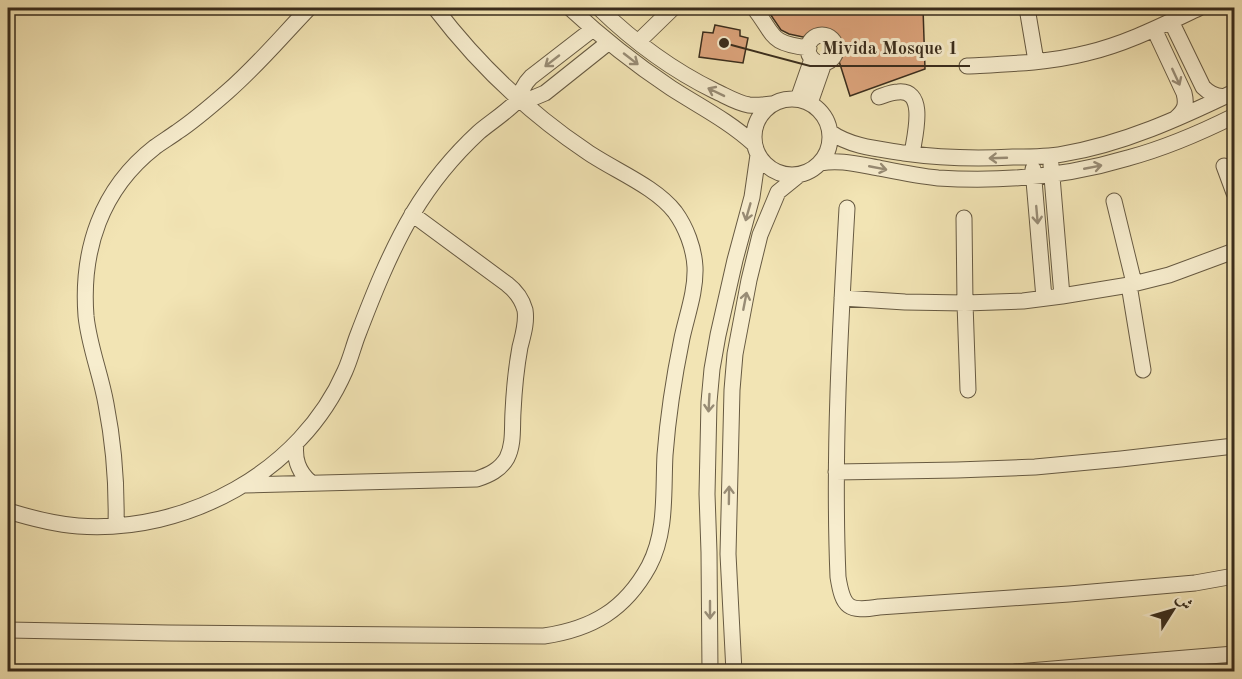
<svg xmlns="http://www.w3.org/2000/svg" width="1242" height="679" font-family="'Old Standard TT',Amiri,serif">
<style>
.building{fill:#dda47c;stroke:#392c1c;stroke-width:1.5}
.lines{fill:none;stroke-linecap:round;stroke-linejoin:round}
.minor-casing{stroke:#675a42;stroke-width:17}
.minor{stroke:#f7edce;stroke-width:15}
.oneway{stroke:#988c75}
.leader{fill:none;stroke:#392c1c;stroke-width:2}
.callout-dot{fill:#392c1c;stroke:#f7edce;stroke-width:2}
.callout-label{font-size:18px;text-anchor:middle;font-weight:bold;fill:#392c1c;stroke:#f7edce;stroke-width:6;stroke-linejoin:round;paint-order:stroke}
</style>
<rect width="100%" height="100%" fill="#f2e4b4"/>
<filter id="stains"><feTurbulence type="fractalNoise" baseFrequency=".00333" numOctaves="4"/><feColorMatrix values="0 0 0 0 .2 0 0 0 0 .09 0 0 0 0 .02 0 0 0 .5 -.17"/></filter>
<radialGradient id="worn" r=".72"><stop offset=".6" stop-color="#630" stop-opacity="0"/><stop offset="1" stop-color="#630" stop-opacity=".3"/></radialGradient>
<path class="building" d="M766,8h157l2,61 -75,27 -11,-35 -2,-24 -18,-6 -16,6 -14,-3 -8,-4z
M715,25l25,5v6l8,2 -5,25 -44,-6 4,-25 10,1z"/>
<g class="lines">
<defs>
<path id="minor" d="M570,8c31,29 65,56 101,80 28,18 58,33 83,56
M599,8c34,33 73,62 116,83 11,5 22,12 34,14 7,1 15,0 23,-1
M754,8c22,28 14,35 55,40
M1027,8l9,53
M1171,21l32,66c7,7 15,11 24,9
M1154,29l30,64c3,12 1,17 -8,25
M808 49a14 14 0 1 1 28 0a14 14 0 1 1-28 0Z
M638,42l35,-34
M967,66c40,-2 81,-3 120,-13 39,-9 76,-28 112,-45
M879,97c6,-2 13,-5 19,-5 30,-3 16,46 14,62
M754 137a38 38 0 1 1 76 0a38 38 0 1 1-76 0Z
M519,99l14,-1 12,-5 64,-51
M798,99l14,-40
M810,103l14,-40
M830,132c21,15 49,17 74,21 36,5 72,6 109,4 17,0 34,0 50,-3 60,-10 117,-36 171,-62
M821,163c19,-4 39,2 58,5 20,4 39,8 59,10 63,4 130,-2 190,-20 37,-10 72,-25 106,-42
M1051,165l11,131
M1224,166l10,27
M1033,169l11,129
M1114,201l20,82
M847,208c-7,123 -14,246 -9,369 5,31 10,35 41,30l190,-13 126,-11 39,-7
M964,218l1,85 3,87
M1129,285l14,85
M842,298l63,4 60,1 58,-2 39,-5 67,-11 40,-10 65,-24
M296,443c-2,16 2,28 14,39
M836,472l121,-2 78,-3 86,-8 113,-13
M244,485l233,-6c12,-4 23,-9 30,-21 7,-14 5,-30 6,-46 1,-21 3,-43 7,-65 3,-12 7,-24 5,-37 -3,-11 -9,-19 -18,-26l-95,-70
M8,511c23,7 46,13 70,15 108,8 223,-54 267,-155 5,-11 8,-23 12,-34 16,-42 33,-85 56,-124 18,-30 40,-57 66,-81 12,-10 29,-21 39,-32 2,-3 3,-8 5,-12 2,-4 5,-8 8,-11l62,-48
M116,526c1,-41 -2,-81 -10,-122 -5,-29 -17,-58 -20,-88 -5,-66 15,-127 69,-169 7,-5 15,-10 22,-15 18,-12 34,-26 50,-40 30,-26 55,-56 82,-84
M8,630l160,3 376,3c48,-7 81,-26 105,-70 18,-34 14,-74 16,-111 3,-40 9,-78 17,-117 5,-23 14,-47 13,-71 -1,-19 -9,-40 -20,-55 -20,-26 -62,-42 -89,-61 -58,-39 -109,-88 -151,-143
M710,672l-1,-120 -2,-58 2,-92 3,-33 6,-34 17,-75 17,-63 6,-42
M734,672l-6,-118 4,-164 3,-36 14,-74 11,-45 18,-43 21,-17
M1015,672l219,-18"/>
</defs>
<use href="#minor" class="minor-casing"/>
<use href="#minor" class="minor"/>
</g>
<defs><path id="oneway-shaft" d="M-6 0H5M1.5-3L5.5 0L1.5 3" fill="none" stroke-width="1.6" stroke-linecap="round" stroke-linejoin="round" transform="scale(1.5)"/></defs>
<g class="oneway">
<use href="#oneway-shaft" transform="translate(631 59) rotate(38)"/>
<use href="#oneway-shaft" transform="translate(552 61) rotate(142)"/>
<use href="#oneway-shaft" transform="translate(1176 77) rotate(65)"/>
<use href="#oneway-shaft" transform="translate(716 92) rotate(-154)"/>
<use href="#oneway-shaft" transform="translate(998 158) rotate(178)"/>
<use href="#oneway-shaft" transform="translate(1093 167) rotate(-11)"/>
<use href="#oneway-shaft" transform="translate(878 168) rotate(11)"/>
<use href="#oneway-shaft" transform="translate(748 212) rotate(106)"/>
<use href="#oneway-shaft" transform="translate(1037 215) rotate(85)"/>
<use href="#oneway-shaft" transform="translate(745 301) rotate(-79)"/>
<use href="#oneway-shaft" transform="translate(709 403) rotate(93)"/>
<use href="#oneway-shaft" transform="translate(729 495) rotate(-89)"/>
<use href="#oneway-shaft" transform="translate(710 610) rotate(90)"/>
</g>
<path class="leader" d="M724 43L810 66H970"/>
<circle class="callout-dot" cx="724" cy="43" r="6"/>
<g class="callout-label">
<text x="890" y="54">Mivida Mosque 1</text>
</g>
<rect width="1242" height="679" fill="none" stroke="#f2e4b4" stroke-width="30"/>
<rect x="9" y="9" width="1224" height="661" fill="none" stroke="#392c1c" stroke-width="3"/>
<rect x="15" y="15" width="1212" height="649" fill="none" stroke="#392c1c" stroke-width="1.5"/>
<g transform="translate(1173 610) rotate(53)" stroke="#f7edce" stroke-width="4.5" paint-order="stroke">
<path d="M0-4.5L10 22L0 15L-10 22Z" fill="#392c1c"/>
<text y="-9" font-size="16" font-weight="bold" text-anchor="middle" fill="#392c1c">ش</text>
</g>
<rect width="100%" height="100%" filter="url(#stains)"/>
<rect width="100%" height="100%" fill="url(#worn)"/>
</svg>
